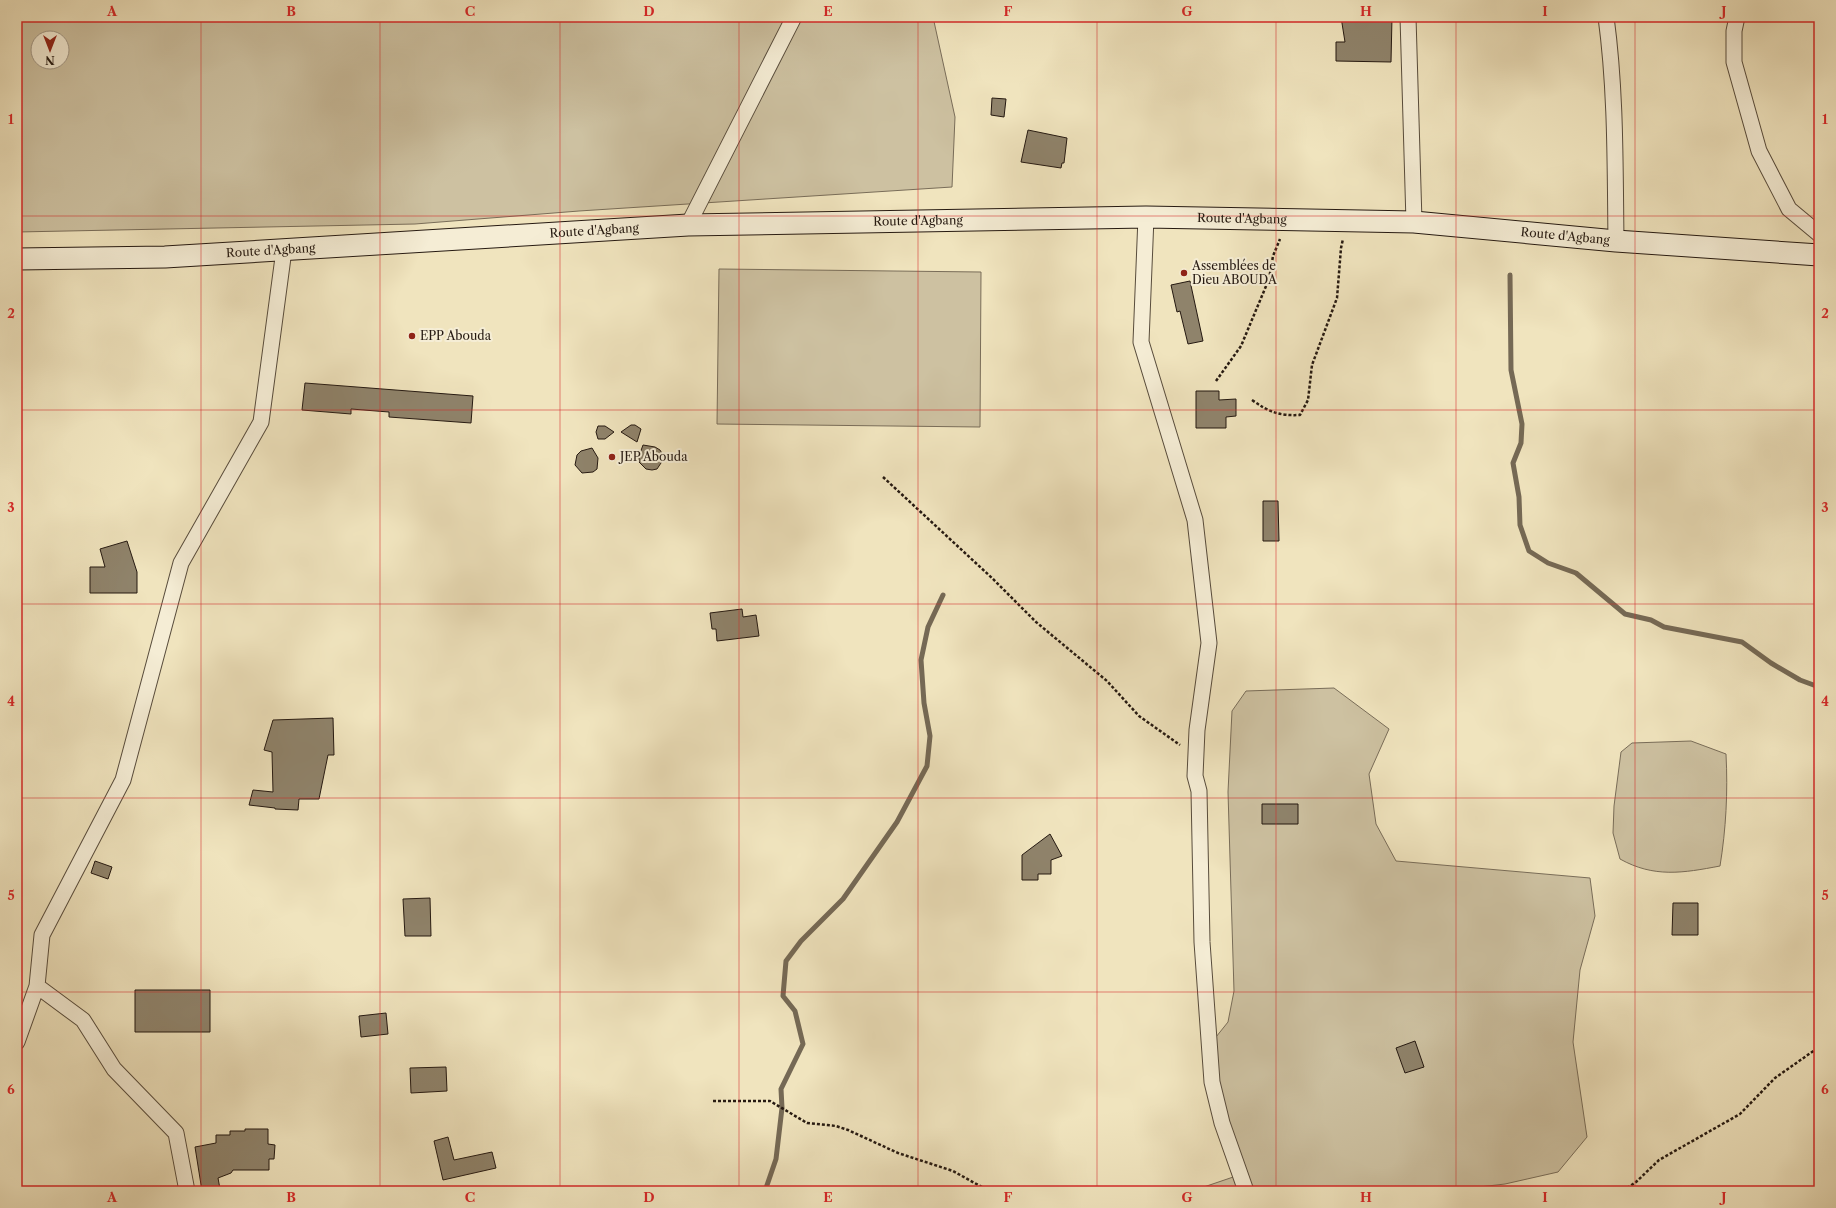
<svg xmlns="http://www.w3.org/2000/svg" width="1836" height="1208" font-family="'Libre Caslon Text',serif">
<style>
.green{fill:#cdc1a1;stroke:#796d59;fill-rule:evenodd}
.lines{fill:none;stroke-linecap:round;stroke-linejoin:round}
.stream{stroke:#756955;stroke-width:5}
.building{fill:#8f836b;stroke:#251911}
.minor-casing{stroke:#584c3c;stroke-width:17}
.secondary-casing{stroke:#251911;stroke-width:23}
.path{stroke:#251911;stroke-width:2.5;stroke-dasharray:3 2;stroke-linecap:butt}
.minor{stroke:#f5edd5;stroke-width:15}
.secondary{stroke:#f5edd5;stroke-width:21}
.grid{fill:none;stroke:#d62828;stroke-width:1;stroke-opacity:0.55}
.poi-dot{fill:#8f2418;stroke:#f5edd5;stroke-width:1.5}
.labels{text-anchor:middle;stroke-width:4;stroke-linejoin:round;paint-order:stroke}
.street-label{font-size:12px;fill:#251911;stroke:#f5edd5}
.poi-label{font-size:12px;fill:#251911;stroke:#f5edd5;text-anchor:start}
.neatline{fill:none;stroke:#d62828;stroke-width:1.5}
.grid-label{font-size:13px;text-anchor:middle;font-weight:bold;fill:#d62828}
</style>
<rect width="100%" height="100%" fill="#f0e4be"/>
<filter id="stains"><feTurbulence type="fractalNoise" baseFrequency=".005" numOctaves="4"/><feColorMatrix values="0 0 0 0 .2 0 0 0 0 .09 0 0 0 0 .02 0 0 0 .5 -.17"/></filter>
<radialGradient id="worn" r=".72"><stop offset=".6" stop-color="#630" stop-opacity="0"/><stop offset="1" stop-color="#630" stop-opacity=".3"/></radialGradient>
<path class="green" d="M17,17h916l22,100 -3,70 -373,24 -164,13 -398,8zM38,38h24v24h-24z
M719,269l262,3 -1,155 -263,-3z
M1334,688l55,41 -20,45 7,50 20,37 194,17 5,38 -15,54 -7,72 14,95 -29,35 -53,12 -60,7h-253l53,-18 -31,-85 2,-51 12,-15 6,-31 -6,-199 4,-81 14,-20z
M1691,741l35,13c2,38 0,75 -6,112 -37,7 -66,12 -100,-7l-7,-26 1,-27 7,-54 11,-9z"/>
<g class="lines">
<path class="stream" d="M1510,275l1,95 11,54 -1,19 -8,20 6,34 1,28 9,26 19,12 28,10 49,41 26,6 13,7 78,15 29,21 29,17 19,7
M765,1191l11,-32 6,-51 -1,-19 22,-45 -8,-33 -12,-15 3,-35 15,-20 42,-42 54,-77 30,-56 3,-30 -6,-33 -3,-43 7,-33 15,-32"/>
</g>
<path class="building" d="M1341,17h51l-1,45 -55,-1v-19h9z
M992,98l14,1 -2,18 -13,-2z
M1028,130l39,8 -3,25h-2l-1,5 -40,-6z
M1190,281l13,60 -15,3 -8,-33 -3,1 -6,-27z
M305,383l168,13 -2,27 -82,-6v-5l-38,-3v5l-49,-4z
M1196,391h23v9l17,-1v17l-10,1v11h-30z
M631,425h4l6,4 -4,13 -16,-10z
M598,426h7l9,6 -9,7h-7l-2,-7z
M643,445l12,2 5,3 3,5v5l-6,9 -5,1 -6,-1 -7,-7v-6z
M592,448l6,10 -1,11 -4,3 -11,1 -7,-8 2,-10 4,-4z
M1263,501h15l1,40h-16z
M127,541l10,31v21h-47v-26h15l-5,-18z
M742,609l1,8 13,-2 3,21 -42,5 -1,-12h-4l-2,-16z
M333,718l1,37h-6l-9,44h-20l-1,11 -23,-1v-1l-26,-3 4,-15 20,2 -1,-40 -8,-2 9,-30z
M1262,804h36v20h-36z
M1050,834l12,22 -11,4v14h-13v6h-16v-25z
M95,861l17,6 -4,12 -17,-6z
M430,898l1,38h-26l-2,-37z
M1673,903h25v32h-26z
M135,990h75v42h-75z
M386,1013l2,21 -27,3 -2,-21z
M1415,1041l9,26 -19,6 -9,-25z
M446,1067l1,24 -36,2 -1,-25z
M245,1129h23v15l7,1 -1,14h-5v11h-36l-2,3 -13,5 2,11 -18,2 -7,-44 21,-4v-8h14v-4h15z
M448,1137l6,23 38,-8 4,16 -53,12 -9,-39z"/>
<g class="lines">
<defs>
<path id="minor" d="M1408,17l6,205
M1606,17c10,74 9,149 10,224
M1737,17l-3,14v31l25,89 30,58 30,25
M1146,217l-5,125 54,178 14,123 -12,87 -2,46 4,15 3,151 10,140 10,41 24,68
M688,225l106,-208
M37,986l46,34 31,49 62,64 11,58
M17,1042l20,-56 5,-51 81,-155 58,-217 80,-141 23,-172"/>
<g id="secondary">
<path id="s1" d="M17,259l148,-2 523,-32 458,-8 268,5 202,19 203,14"/>
</g>
</defs>
<use href="#minor" class="minor-casing"/>
<use href="#secondary" class="secondary-casing"/>
<path class="path" d="M1216,381l25,-35 28,-67 4,-23 7,-17
M1252,400c17,12 27,16 48,15l8,-15 4,-35 25,-67 4,-50 2,-9
M883,477l109,101 44,44 71,59 32,35 41,29
M713,1101h57l37,22 29,3 12,4 50,23 55,18 36,20
M1623,1191l13,-9 23,-22 81,-46 35,-36 44,-31"/>
<use href="#minor" class="minor"/>
<use href="#secondary" class="secondary"/>
</g>
<path class="grid" d="M201,17v1174M380,17v1174M560,17v1174M739,17v1174M918,17v1174M1097,17v1174M1276,17v1174M1456,17v1174M1635,17v1174M17,216h1802M17,410h1802M17,604h1802M17,798h1802M17,992h1802"/>
<g class="poi-dot">
<circle cx="1184" cy="273" r="4"/>
<circle cx="412" cy="336" r="4"/>
<circle cx="612" cy="457" r="4"/>
</g>
<g class="labels">
<g class="street-label">
<text dy="4" stroke="none"><textPath href="#s1" startOffset="1226">Route d'Agbang</textPath></text>
<text dy="4" stroke="none"><textPath href="#s1" startOffset="902">Route d'Agbang</textPath></text>
<text dy="4" stroke="none"><textPath href="#s1" startOffset="578">Route d'Agbang</textPath></text>
<text dy="4" stroke="none"><textPath href="#s1" startOffset="1550">Route d'Agbang</textPath></text>
<text dy="4" stroke="none"><textPath href="#s1" startOffset="254">Route d'Agbang</textPath></text>
</g>
<g class="poi-label">
<text x="1192" y="270">Assemblées de<tspan x="1192" dy="14">Dieu ABOUDA</tspan></text>
<text x="420" y="340">EPP Abouda</text>
<text x="620" y="461">JEP Abouda</text>
</g>
</g>
<rect width="1836" height="1208" fill="none" stroke="#f0e4be" stroke-width="44"/>
<g transform="translate(50 50) rotate(180)"><circle r="19" fill="#f5edd5" stroke="#a29887"/>
<path d="M0-3L7 15L0 10L-7 15Z" fill="#8f2418"/>
<text y="-6" font-size="11" font-weight="bold" text-anchor="middle" fill="#251911">N</text>
</g>
<rect x="22" y="22" width="1792" height="1164" class="neatline"/>
<g class="grid-label">
<text x="112" y="16">A</text>
<text x="291" y="16">B</text>
<text x="470" y="16">C</text>
<text x="649" y="16">D</text>
<text x="828" y="16">E</text>
<text x="1008" y="16">F</text>
<text x="1187" y="16">G</text>
<text x="1366" y="16">H</text>
<text x="1545" y="16">I</text>
<text x="1724" y="16">J</text>
<text x="11" y="124">1</text>
<text x="1825" y="124">1</text>
<text x="11" y="318">2</text>
<text x="1825" y="318">2</text>
<text x="11" y="512">3</text>
<text x="1825" y="512">3</text>
<text x="11" y="706">4</text>
<text x="1825" y="706">4</text>
<text x="11" y="900">5</text>
<text x="1825" y="900">5</text>
<text x="11" y="1094">6</text>
<text x="1825" y="1094">6</text>
<text x="112" y="1202">A</text>
<text x="291" y="1202">B</text>
<text x="470" y="1202">C</text>
<text x="649" y="1202">D</text>
<text x="828" y="1202">E</text>
<text x="1008" y="1202">F</text>
<text x="1187" y="1202">G</text>
<text x="1366" y="1202">H</text>
<text x="1545" y="1202">I</text>
<text x="1724" y="1202">J</text>
</g>
<rect width="100%" height="100%" filter="url(#stains)"/>
<rect width="100%" height="100%" fill="url(#worn)"/>
</svg>
